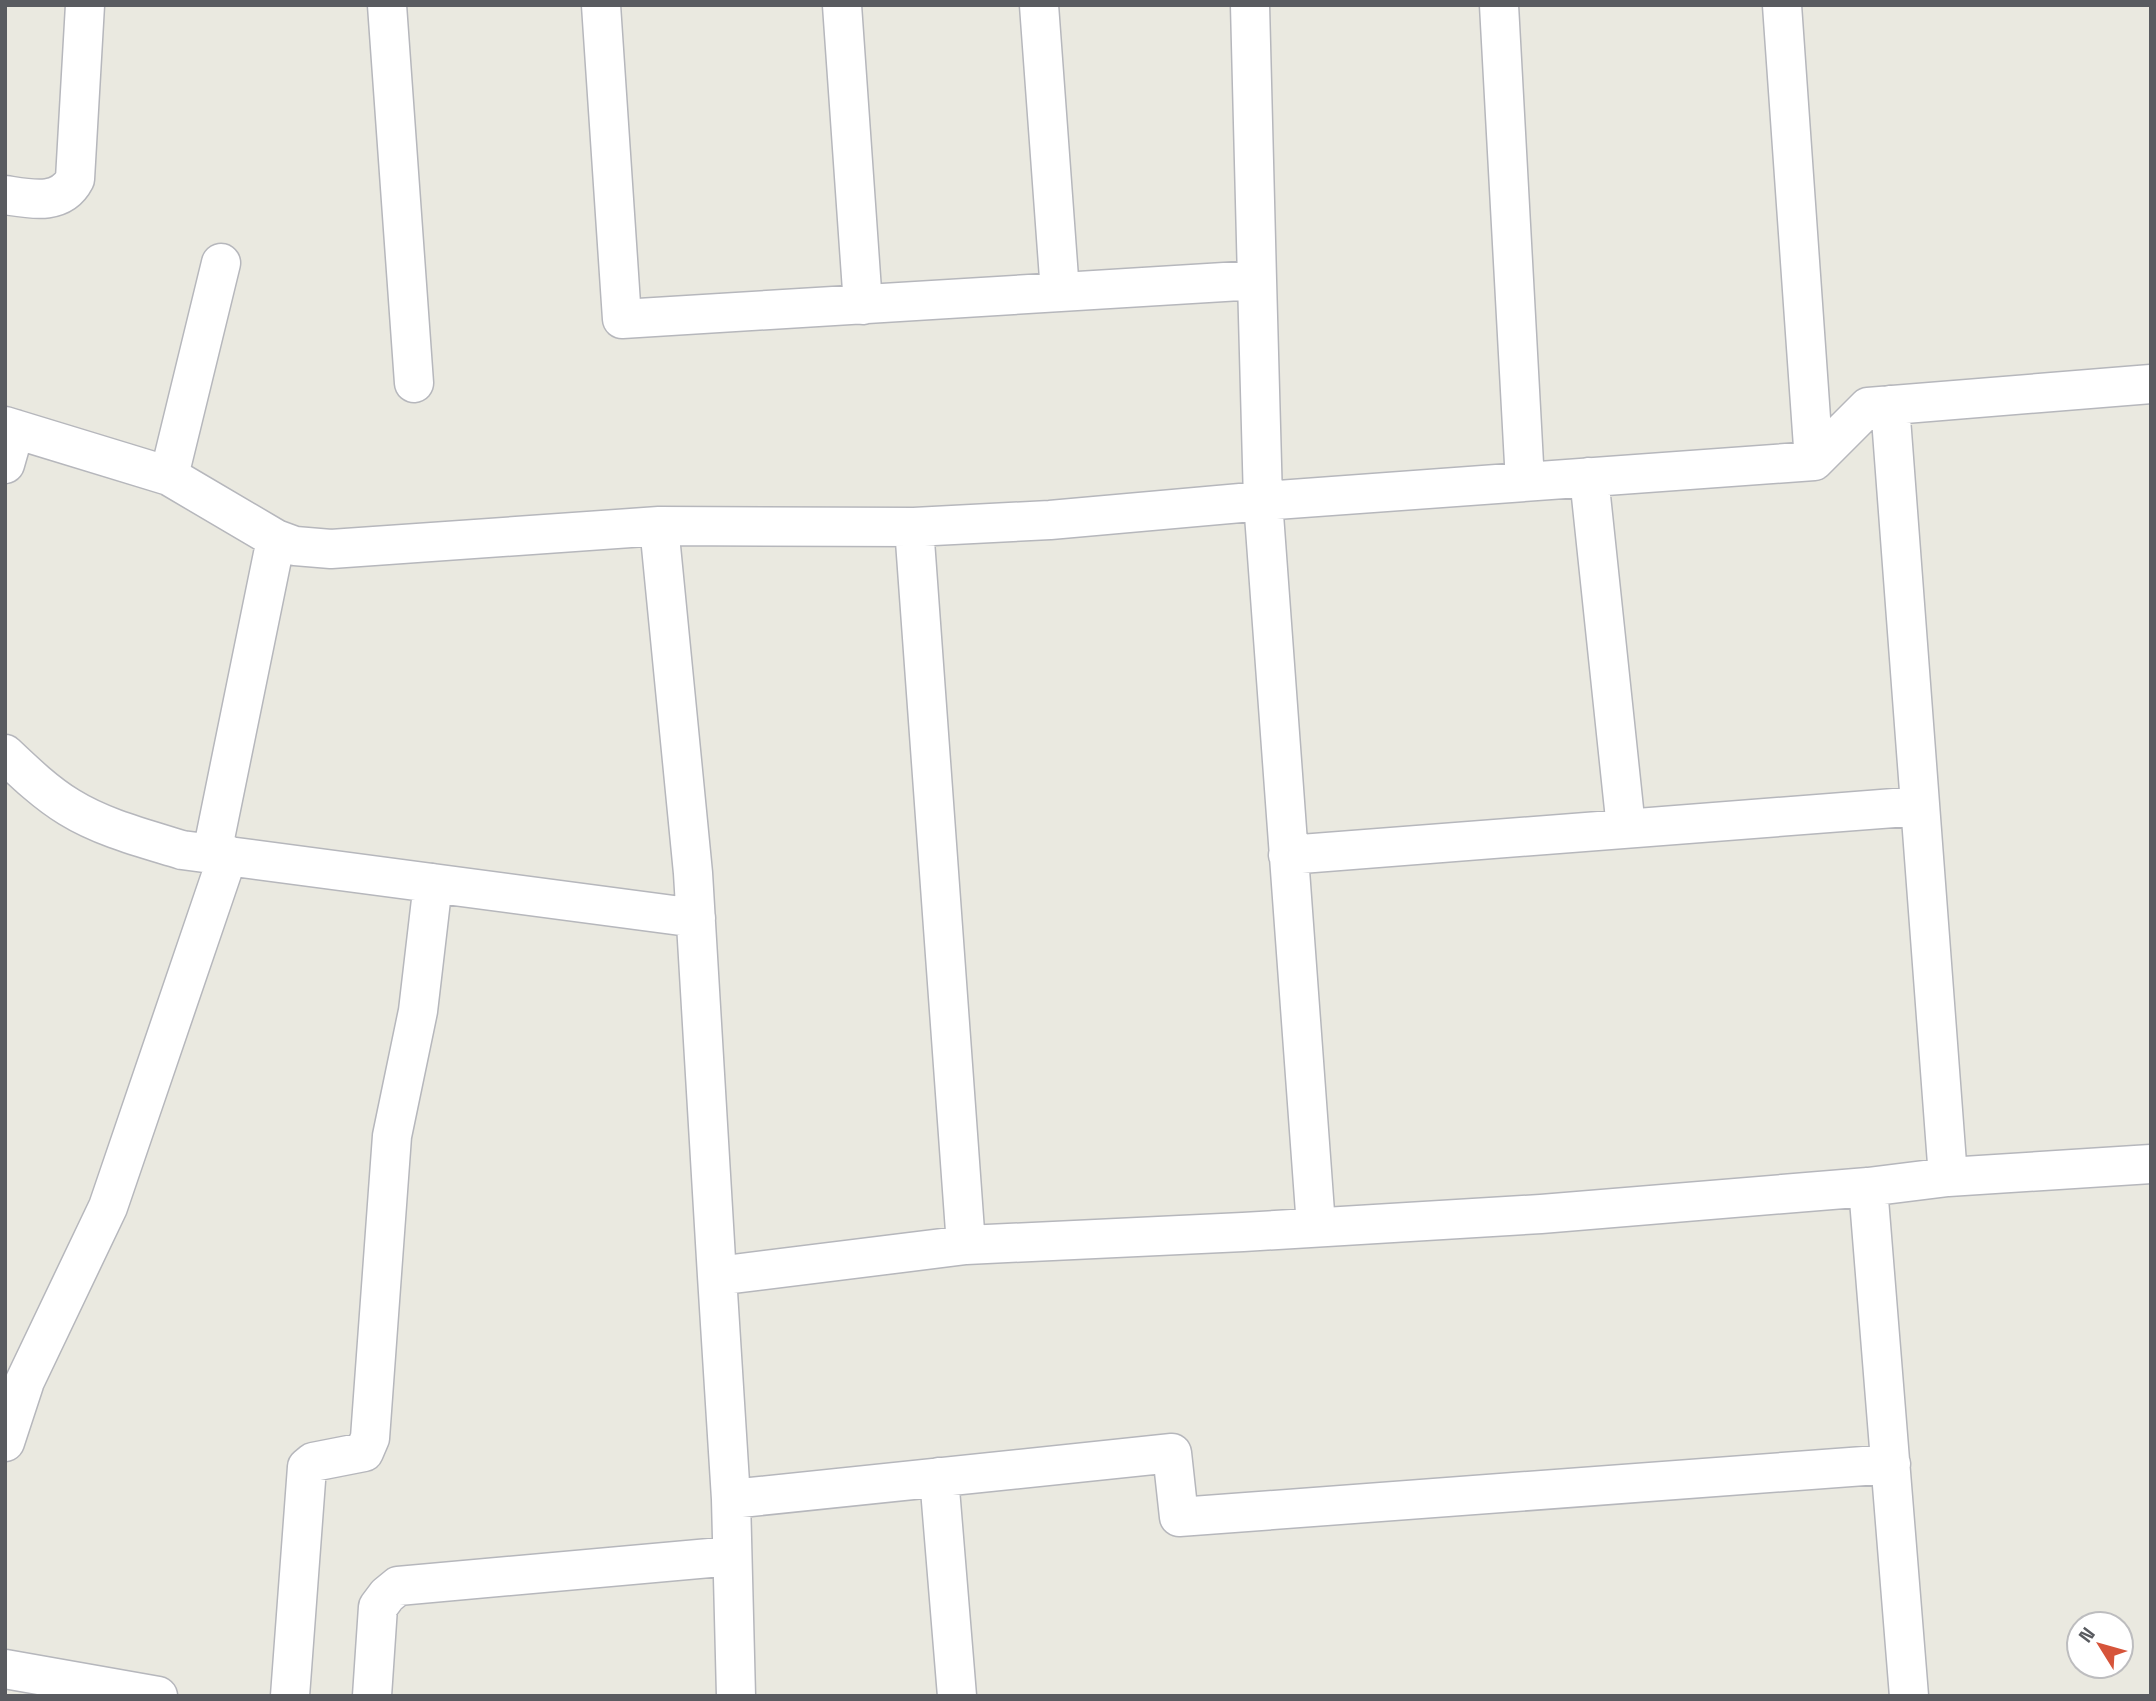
<svg xmlns="http://www.w3.org/2000/svg" width="2156" height="1701" font-family="'Space Grotesk',sans-serif">
<style>
.lines{fill:none;stroke-linecap:round;stroke-linejoin:round}
.minor-casing{stroke:#b6b7bc;stroke-width:41}
.minor{stroke:#fff;stroke-width:38}
</style>
<rect width="100%" height="100%" fill="#eae9e0"/>
<g class="lines">
<defs>
<path id="minor" d="M387,5l27,378
M601,5l21,314 635,-39 6,221 551,-40 54,-54 283,-23
M842,5l21,300
M1039,5l21,287
M1250,5l7,275
M1499,5l26,477
M1782,5l32,456
M5,195c26,4 56,11 70,-16l10,-174
M1890,405l58,772
M5,426l164,50 107,63 19,7 36,3 328,-23
M5,464l10,-35
M169,476l52,-213
M1589,477l37,351
M914,527l52,718
M5,754c20,19 41,39 64,53 34,21 74,31 113,43l514,68
M212,853l64,-314
M1288,855l632,-49
M1868,1187l41,509
M1316,1226l-53,-725 -213,19 -136,7 -255,-1 34,347 24,403 249,-31 277,-13 298,-18 327,-27 80,-10 203,-13
M717,1276l14,223 441,-46 7,64 712,-53
M5,1442l20,-61 83,-174 120,-352
M939,1477l18,219
M731,1499l5,197
M5,1669l153,27
M290,1696l17,-229 6,-5 51,-10 6,-14 22,-302 26,-125 15,-128
M372,1696l6,-89 9,-12 11,-9 334,-30"/>
</defs>
<use href="#minor" class="minor-casing"/>
<use href="#minor" class="minor"/>
</g>
<rect width="2156" height="1701" fill="none" stroke="#595b60" stroke-width="14"/>
<g transform="translate(2100 1645) rotate(307)"><circle r="33" fill="#ffffff" stroke="#bdbdbf" stroke-width="2"/>
<path d="M0-5L12 26L0 18L-12 26Z" fill="#d6543a"/>
<text y="-10" font-size="19" font-weight="bold" text-anchor="middle" fill="#595b60">N</text>
</g>
</svg>
